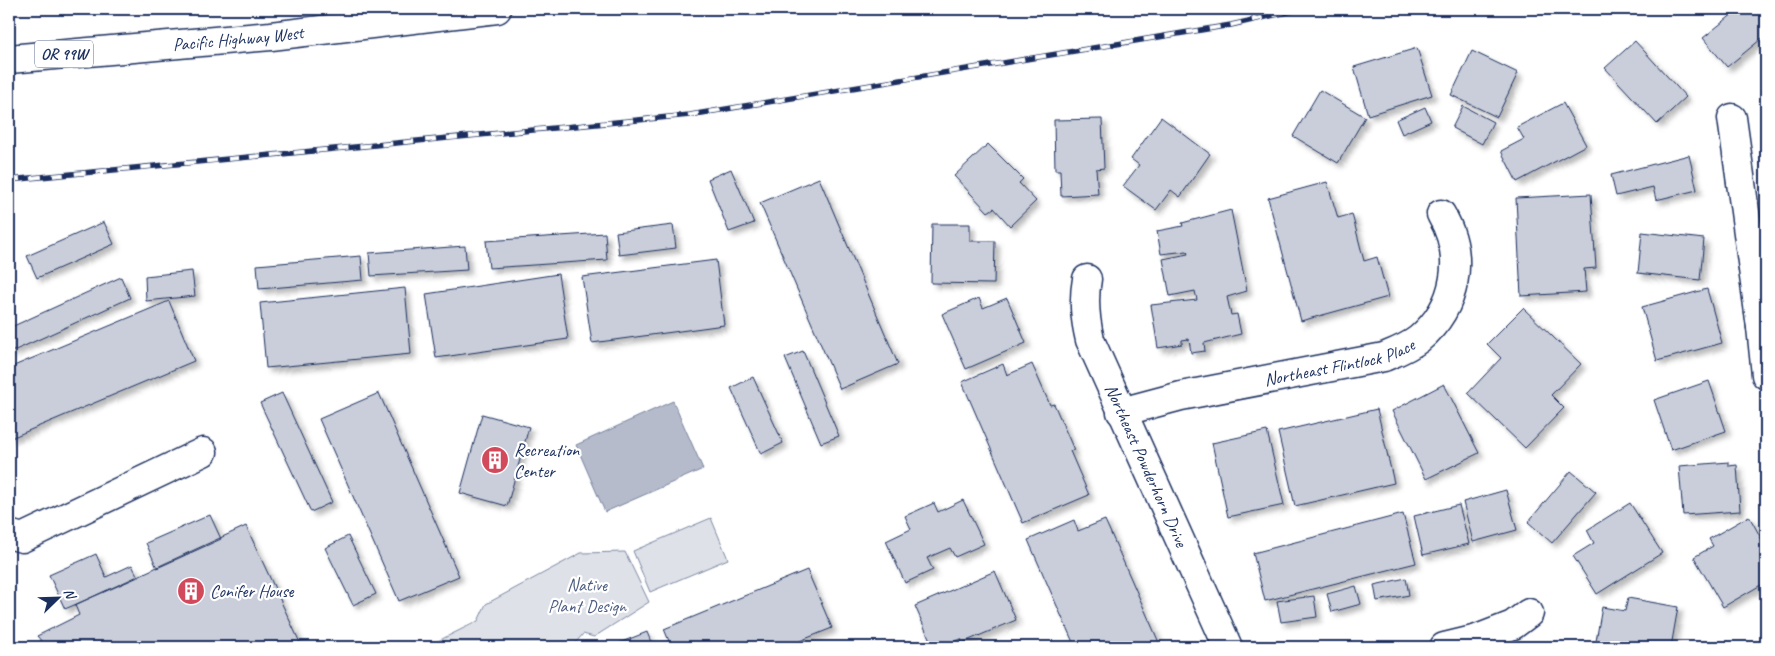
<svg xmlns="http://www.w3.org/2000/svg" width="1775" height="656" font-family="Caveat,sans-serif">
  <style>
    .green { fill: #dee1e7; stroke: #7c88a2 }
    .water { fill: #b5bbca; stroke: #77839f }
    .building { fill: #caceda; stroke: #1b2f5e; filter: url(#shadow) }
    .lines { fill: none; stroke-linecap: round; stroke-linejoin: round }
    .minor-casing { stroke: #1b2f5e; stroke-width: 31 }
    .highway-casing { stroke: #1b2f5e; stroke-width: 31 }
    .minor { stroke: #fff; stroke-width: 28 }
    .highway { stroke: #fff; stroke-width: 28 }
    .rail-casing { stroke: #1b2f5e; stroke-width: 5.5 }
    .rail { stroke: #fff; stroke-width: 4; stroke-dasharray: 11; stroke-linecap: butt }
    .labels { text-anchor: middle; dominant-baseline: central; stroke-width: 4.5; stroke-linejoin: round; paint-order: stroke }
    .shield { fill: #fff; stroke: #5f6d8e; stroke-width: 1 }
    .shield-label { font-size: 16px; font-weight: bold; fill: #1b2f5e }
    .street-label { font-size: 18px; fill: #1b2f5e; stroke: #fff }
    .poi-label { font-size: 18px; fill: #1b2f5e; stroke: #fff; text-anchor: start }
    .park-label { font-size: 18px; fill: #4c5c80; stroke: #fff }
  </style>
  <defs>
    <filter id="shadow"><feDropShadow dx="4.5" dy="4.5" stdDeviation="2.5" flood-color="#0004"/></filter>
  </defs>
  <rect width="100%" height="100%" fill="#fff"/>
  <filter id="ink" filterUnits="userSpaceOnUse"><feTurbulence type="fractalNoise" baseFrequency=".02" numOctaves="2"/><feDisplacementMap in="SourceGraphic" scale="10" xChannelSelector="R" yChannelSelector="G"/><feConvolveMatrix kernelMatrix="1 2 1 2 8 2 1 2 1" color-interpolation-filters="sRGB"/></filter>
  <g filter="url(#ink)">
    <path class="green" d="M711 518 728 559 650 592 633 551Z
      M625 552 649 602 594 637 583 634 572 647H426L478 621 486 604 581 553Z"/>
    <path class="water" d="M673 401 703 469 605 512 576 445Z"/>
    <path class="building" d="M1739 9H1766V35L1727 67 1703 38Z
      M1635 41 1686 97 1657 124 1605 68Z
      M1417 48 1432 95 1368 115 1354 67Z
      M1472 51 1518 73 1497 117 1451 95Z
      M1320 90 1365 117 1338 163 1293 136Z
      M1563 103 1586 145 1517 182 1501 151 1524 139 1517 127Z
      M1463 106 1493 122 1482 144 1452 128Z
      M1425 107 1431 121 1402 134 1396 120Z
      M1161 117 1210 154 1180 197 1171 190 1156 210 1123 186 1139 165 1131 159Z
      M1102 119 1104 168 1096 169 1098 194 1061 196 1060 170H1055L1054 120Z
      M988 144 1023 179 1019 183 1036 201 1010 226 994 208 988 212 954 176Z
      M1689 155 1697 190 1656 200 1653 187 1616 196 1611 175Z
      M731 169 754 223 729 232 708 179Z
      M819 178 898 364 840 389 760 203Z
      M1327 182 1338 218 1352 214 1364 261 1377 257 1388 297 1301 321 1268 198Z
      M1591 194 1596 268 1584 269 1586 292 1521 296 1516 198Z
      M1231 210 1247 291 1227 297 1231 315 1237 314 1241 334 1204 343 1205 351 1191 353 1189 339 1182 340V344L1158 348 1151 305 1197 300 1195 291 1170 296 1163 259 1188 254 1187 251 1161 254 1157 231 1183 226 1182 223Z
      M104 222 114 244 37 278 27 256Z
      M932 224H970V241H995L994 284 931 283Z
      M673 225 676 248 619 255 616 232Z
      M1642 232 1704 239 1700 280 1638 273Z
      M605 233 607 260 489 268 486 241Z
      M465 246 467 270 371 276 369 253Z
      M361 256 363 280 259 289 257 265Z
      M716 260 724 325 592 343 582 277Z
      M192 271 195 296 146 301 145 276Z
      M558 274 568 339 436 358 426 294Z
      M121 277 130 298 9 353V328Z
      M405 288 411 354 266 368 260 303Z
      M1707 289 1722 343 1657 361 1642 307Z
      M979 298 983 308 1007 298 1026 343 966 369 942 314Z
      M169 301 194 361 11 438 9 433V368Z
      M1523 308 1581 364 1551 395 1564 408 1525 448 1468 393 1501 358 1487 344Z
      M803 351 839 436 821 443 785 358Z
      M1003 364 1007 375 1032 364 1050 405 1054 404 1074 450 1070 451 1089 495 1023 523 962 382Z
      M753 377 783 443 761 454 731 388Z
      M1709 381 1726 431 1671 450 1654 400Z
      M1444 384 1479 453 1426 479 1392 411Z
      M282 393 332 502 311 512 260 403Z
      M379 393 459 576 399 601 319 419Z
      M1377 409 1394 483 1295 506 1278 432Z
      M482 414 529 427 507 506 460 493Z
      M1267 431 1284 505 1228 517 1212 443Z
      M1729 462V466L1737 465 1740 511 1683 515 1679 466Z
      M1571 471 1596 492 1552 543 1528 522Z
      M1506 490 1517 530 1473 542 1463 502Z
      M963 500 984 544 955 557 950 548 927 558 933 570 905 583 886 541 911 529 905 516 934 503 938 512Z
      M1630 503 1662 553 1597 594 1573 556 1594 543 1587 530Z
      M1459 505 1469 544 1423 555 1414 516Z
      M1403 514 1416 563 1265 601 1253 553Z
      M210 515 221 539 157 568 146 543Z
      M1749 516 1766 547V582L1723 607 1694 557 1713 546 1709 539Z
      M1074 520 1078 531 1105 520 1161 647H1075L1028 540Z
      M246 526 302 647H41L43 643 37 636 79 615 75 605Z
      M348 536 376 594 353 605 325 548Z
      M96 554 106 577 132 565 138 577 65 609 49 575Z
      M807 570 832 628 785 647H653L669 641 664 629Z
      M995 571 1016 620 962 643 961 639 941 647H933L915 606Z
      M1406 578 1409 595 1377 601 1374 585Z
      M1356 586 1361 604 1332 612 1327 594Z
      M1314 596 1317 617 1281 622 1277 601Z
      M1628 598 1678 607 1671 647H1595L1602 607 1625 611Z
      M647 632 653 647H609Z"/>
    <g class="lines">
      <g class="minor-casing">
        <g id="minor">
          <path d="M1732 118 1761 327"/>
          <path id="s1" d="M1087 279C1083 301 1085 319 1090 340L1228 647"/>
          <path d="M1766 325 1761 327 1766 375"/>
          <path id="s2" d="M1121 412 1181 396 1384 357C1396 352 1409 347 1419 339 1457 307 1466 256 1441 214"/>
          <path d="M9 534 22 538 203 452"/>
          <path d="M1444 647 1477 639 1513 625 1529 613"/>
        </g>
      </g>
      <g class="highway-casing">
        <g id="highway">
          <path id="s3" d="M9 59 271 36 497 9"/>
        </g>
      </g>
      <use href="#minor" class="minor"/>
      <use href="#highway" class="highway"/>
      <g class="rail-casing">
        <path id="rail" d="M9 180 690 115 1231 25 1301 9"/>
      </g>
      <use href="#rail" class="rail"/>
    </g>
  </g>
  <defs>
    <g id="building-disc" transform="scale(1.4375)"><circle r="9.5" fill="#d1495b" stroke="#fff"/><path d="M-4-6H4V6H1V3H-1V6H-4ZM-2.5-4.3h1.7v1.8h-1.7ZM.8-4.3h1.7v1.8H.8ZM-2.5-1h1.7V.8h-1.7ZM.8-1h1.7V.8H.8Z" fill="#fff"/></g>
  </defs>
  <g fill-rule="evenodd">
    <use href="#building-disc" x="495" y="460"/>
    <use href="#building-disc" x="191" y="591"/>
  </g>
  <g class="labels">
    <rect class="shield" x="35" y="40.5" width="58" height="27" rx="4"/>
    <g class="shield-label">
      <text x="64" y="54">OR 99W</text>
    </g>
    <g class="street-label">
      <text stroke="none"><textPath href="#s3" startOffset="230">Pacific Highway West</textPath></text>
      <text stroke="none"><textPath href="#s2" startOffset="224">Northeast Flintlock Place</textPath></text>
      <text stroke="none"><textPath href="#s1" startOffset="199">Northeast Powderhorn Drive</textPath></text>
    </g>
    <g class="poi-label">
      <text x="514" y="450">Recreation<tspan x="514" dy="21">Center</tspan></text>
      <text x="210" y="591">Conifer House</text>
    </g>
    <g class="park-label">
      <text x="587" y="585">Native<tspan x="587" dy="21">Plant Design</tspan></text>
    </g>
  </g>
  <rect width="1775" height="656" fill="none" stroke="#fff" stroke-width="30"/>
  <rect x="15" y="15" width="1745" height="626" fill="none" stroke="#1b2f5e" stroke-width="2" filter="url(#ink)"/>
  <g transform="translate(58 598) rotate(67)" stroke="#ffffff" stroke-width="4" paint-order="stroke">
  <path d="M0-4L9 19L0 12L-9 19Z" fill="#1b2f5e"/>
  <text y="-8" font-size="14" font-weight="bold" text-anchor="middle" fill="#1b2f5e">N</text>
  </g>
</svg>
